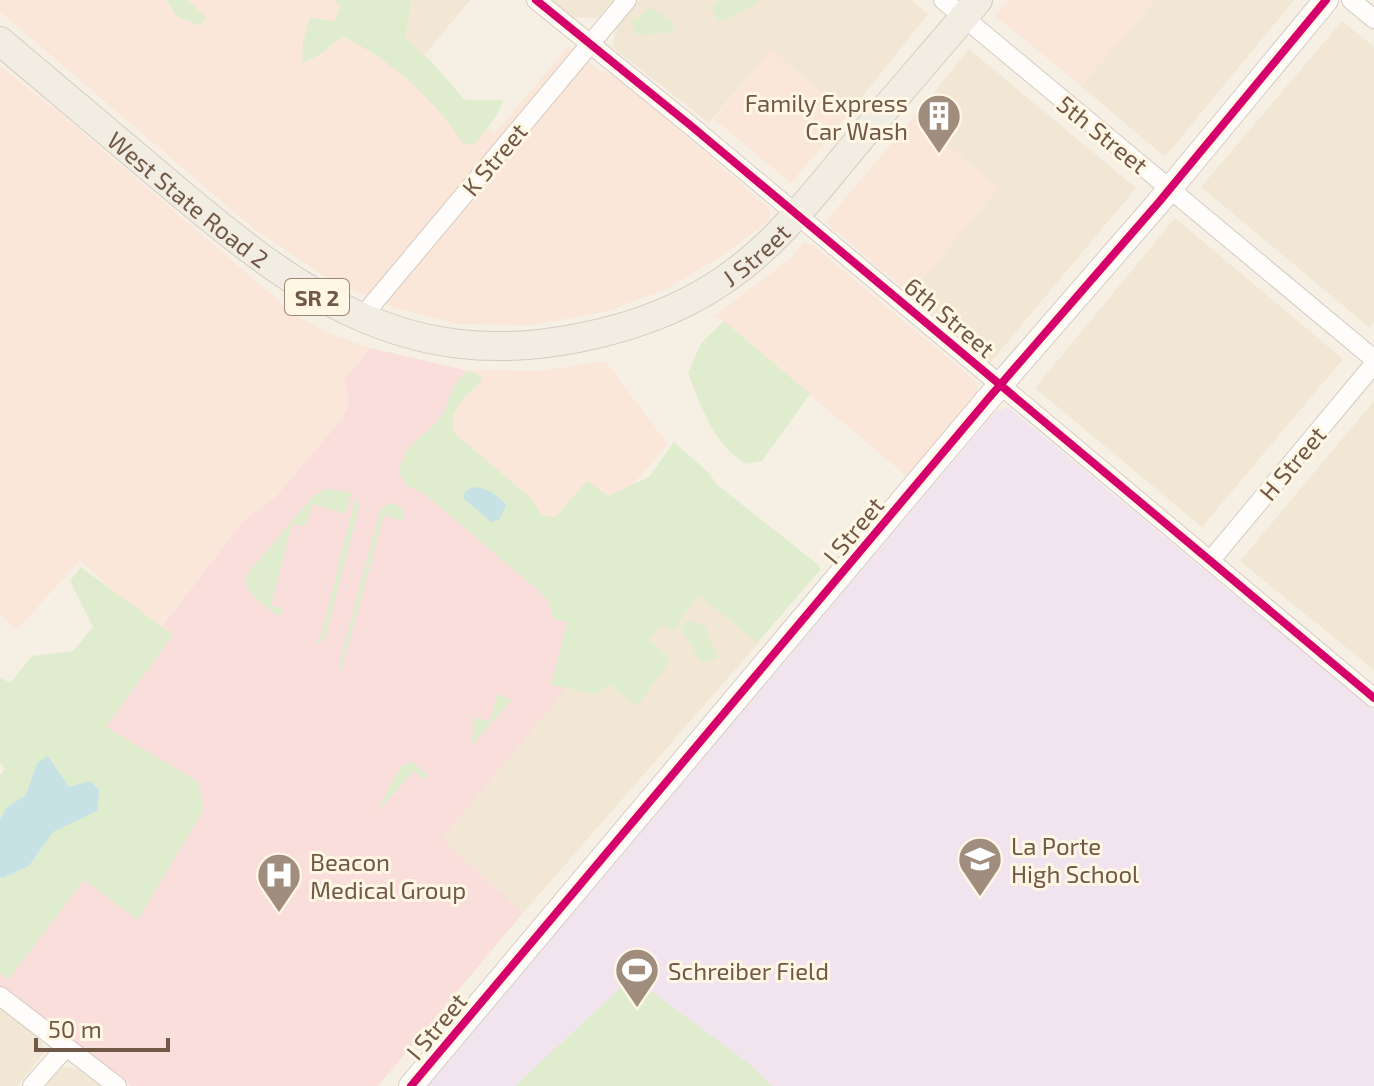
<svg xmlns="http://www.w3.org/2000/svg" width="1374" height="1086" font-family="'Exo 2',sans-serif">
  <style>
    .residential { fill: #f2e6d4 }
    .commercial { fill: #fae7d9 }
    .education { fill: #f2e4ef }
    .medical { fill: #f9dedb }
    .green { fill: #dfedce }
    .water { fill: #c6e2e5 }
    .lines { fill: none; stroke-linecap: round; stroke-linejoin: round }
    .street-casing { stroke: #d4cbc0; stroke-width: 20 }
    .secondary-casing { stroke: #d6ccc1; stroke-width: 26 }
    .primary-casing { stroke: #d5cbc3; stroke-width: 30 }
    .street { stroke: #fefdfb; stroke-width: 18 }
    .secondary { stroke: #fefdfb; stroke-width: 24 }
    .primary { stroke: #f2ede2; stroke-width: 28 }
    .cycleway-casing { stroke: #fff6e4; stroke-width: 13 }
    .cycleway { stroke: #d6006c; stroke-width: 8 }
    .labels { text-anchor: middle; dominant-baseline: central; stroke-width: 6; stroke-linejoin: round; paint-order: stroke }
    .shield { fill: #fff6e4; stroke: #9c8775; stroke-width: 2 }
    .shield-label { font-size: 22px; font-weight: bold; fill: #725846 }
    .poi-label { font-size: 24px; fill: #725846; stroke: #fff6e4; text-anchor: start }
    .street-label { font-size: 24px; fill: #725846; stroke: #fff6e4 }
  </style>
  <rect width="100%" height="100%" fill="#f6f0e4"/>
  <path class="residential" d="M350 0H470L421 59Z
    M551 0H613L598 18 571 17Z
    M639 0H911L928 14 848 115 771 50 709 123 612 47 617 27Z
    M1155 0H1294L1165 157 1081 86Z
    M1342 21 1374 47V322L1370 328 1201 187Z
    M969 49 1136 188 990 363 910 294 998 188 914 117Z
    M1175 218 1343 359 1202 527 1035 388Z
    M1374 401V670L1240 561Z
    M667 562 760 641 523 913 442 839Z
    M0 1007 35 1035 42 1043 44 1053 17 1086H0Z
    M71 1067 79 1070 100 1086H46L61 1068Z"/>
  <path class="commercial" d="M0 0H350L421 59 494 134 569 46 600 71 615 76 631 88 768 207 771 219 722 256 666 289 608 311 533 325 458 324 395 308 328 279 253 228 0 12Z
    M1008 0H1155L1081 86 995 16Z
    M771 50 848 115 791 183 714 119Z
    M0 66 61 114 298 317 331 334 370 348 345 379 349 403 342 419 273 500 244 520 157 631 80 560 16 631 0 613Z
    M914 117 998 188 910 294 825 222Z
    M804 242 814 246 972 378 978 387 977 398 910 479 715 315 789 260Z
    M605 361 668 444 542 588 414 480 465 370 540 371Z"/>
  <path class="education" d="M1008 407 1374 711V1086H428L996 411Z"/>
  <path class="medical" d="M370 348 465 370 414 480 604 642 442 839 523 913 378 1086H131L28 1006 0 988V956L86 724 244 520 273 500 342 419 349 403 345 379Z"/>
  <path class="green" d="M166 0H188L206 18 200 26 176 16Z
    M333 0H411L405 39 429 59 465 100H504L496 116 476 143 464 145C435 99 392 61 344 37 329 46 319 57 302 63L303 41 310 18 335 21 341 6Z
    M718 0H760L751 7 719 22 711 8Z
    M651 8 674 22 672 32 637 35 630 22Z
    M724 321 810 394 762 461 746 464C714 446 701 406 688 373L701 343Z
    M467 372H473L483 378C468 398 449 404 453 432L531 498 541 515 555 517 587 481 608 496 649 477 674 442 710 474 716 484 816 563 821 569 757 643 698 594 674 631 660 626 649 639 671 660 637 706 609 684 598 694 551 685 567 622 554 619 548 601 540 592 426 495 406 485 399 472C407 437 424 440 441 416 453 398 448 386 467 372Z
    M327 489 352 493 345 514 313 504 305 526 292 524 271 605 282 609V614L278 616C264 604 242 594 247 574L314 495Z
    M356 496 359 507 326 636 322 641 314 645 321 636Z
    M388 503 402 507 404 518 401 521 384 515 341 671 339 665 380 510Z
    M81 567 173 635 106 727 197 781 204 809 138 920 84 880 8 980 0 973V877L3 878 29 866 53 832 97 811 69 788 48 756C27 770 37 783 25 796 15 807 9 803 0 819V775L5 769 0 763V677L10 683 32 656 73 651 93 627 70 581Z
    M691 621 705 626 717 657 712 661 700 662 680 626Z
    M497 694 512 700 471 746 474 720 476 718 490 721Z
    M412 762 429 776 424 779 414 771 377 812 401 766Z
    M632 977 746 1061 772 1086H515Z"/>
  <path class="water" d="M473 487C487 488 497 494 506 505L500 519 491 522 463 498 465 491Z
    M48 756 69 787 90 781 99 790 97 811 53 832 29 866 3 878 0 877V819L7 807 26 795 37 763Z"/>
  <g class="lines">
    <g class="street-casing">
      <path id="street" d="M536 0 690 125 1374 698
        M943 0 1374 359
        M1351 0 1374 19
        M361 318 627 0
        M1210 561 1374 364
        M0 996 117 1086
        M32 1086 66 1047"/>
    </g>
    <g class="secondary-casing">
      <path id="secondary" d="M411 1086 988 399 1159 202 1326 0"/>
    </g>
    <g class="primary-casing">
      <g id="primary">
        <path id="s1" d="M0 41C56 88 112 136 168 183 295 290 401 373 578 338 635 327 693 305 739 269 786 233 821 185 859 140 898 93 939 47 978 0"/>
      </g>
    </g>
    <use href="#street" class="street"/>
    <use href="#secondary" class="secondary"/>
    <use href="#primary" class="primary"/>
    <g class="cycleway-casing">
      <path id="cycleway" d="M536 0 690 125 1374 698
        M411 1086 988 399 1159 202 1326 0"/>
    </g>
    <use href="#cycleway" class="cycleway"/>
  </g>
  <defs>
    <g id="building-pin" transform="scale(2.3)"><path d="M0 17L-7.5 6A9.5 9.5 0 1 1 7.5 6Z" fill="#a08d7d" stroke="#fff6e4"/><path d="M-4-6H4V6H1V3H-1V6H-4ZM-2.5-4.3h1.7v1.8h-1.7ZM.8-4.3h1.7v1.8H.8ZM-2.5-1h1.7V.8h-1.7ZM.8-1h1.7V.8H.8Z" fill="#fff"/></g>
    <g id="school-pin" transform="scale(2.3)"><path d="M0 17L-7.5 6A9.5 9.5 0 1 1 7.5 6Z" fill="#a08d7d" stroke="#fff6e4"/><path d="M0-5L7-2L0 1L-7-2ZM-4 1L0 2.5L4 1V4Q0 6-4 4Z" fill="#fff"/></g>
    <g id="hospital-pin" transform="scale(2.3)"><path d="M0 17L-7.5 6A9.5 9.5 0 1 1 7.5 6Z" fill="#a08d7d" stroke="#fff6e4"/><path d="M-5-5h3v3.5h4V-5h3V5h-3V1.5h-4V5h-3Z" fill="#fff"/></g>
    <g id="stadium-pin" transform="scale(2.3)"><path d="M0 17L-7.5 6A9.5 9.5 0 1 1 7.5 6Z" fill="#a08d7d" stroke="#fff6e4"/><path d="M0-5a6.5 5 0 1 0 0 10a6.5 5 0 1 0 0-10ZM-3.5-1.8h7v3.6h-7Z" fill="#fff"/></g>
  </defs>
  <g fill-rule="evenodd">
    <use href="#building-pin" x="939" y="116"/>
    <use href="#school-pin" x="980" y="859"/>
    <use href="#hospital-pin" x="279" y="875"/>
    <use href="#stadium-pin" x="637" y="970"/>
  </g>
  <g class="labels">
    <rect class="shield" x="285" y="279" width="64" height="36" rx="6"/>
    <g class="shield-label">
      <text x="317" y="297">SR 2</text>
    </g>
    <g class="poi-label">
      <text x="908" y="102" text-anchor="end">Family Express<tspan x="908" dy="28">Car Wash</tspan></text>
      <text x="1011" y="845">La Porte<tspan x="1011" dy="28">High School</tspan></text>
      <text x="310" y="861">Beacon<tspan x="310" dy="28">Medical Group</tspan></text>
      <text x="668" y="970">Schreiber Field</text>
    </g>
    <g class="street-label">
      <text transform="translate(1103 134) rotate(39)">5th Street</text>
      <text transform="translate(494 159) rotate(-50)">K Street</text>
      <text stroke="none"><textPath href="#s1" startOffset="246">West State Road 2</textPath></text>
      <text stroke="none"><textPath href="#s1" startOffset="876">J Street</textPath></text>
      <text transform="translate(950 317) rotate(40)">6th Street</text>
      <text transform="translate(1292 463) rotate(-50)">H Street</text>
      <text transform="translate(853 530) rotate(-50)">I Street</text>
      <text transform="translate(436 1026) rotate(-50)">I Street</text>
    </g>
  </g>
  <path d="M36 1038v12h132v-12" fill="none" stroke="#725846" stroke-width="4"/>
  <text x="48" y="1038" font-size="24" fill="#725846" stroke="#fff6e4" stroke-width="6" paint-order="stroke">50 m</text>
</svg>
